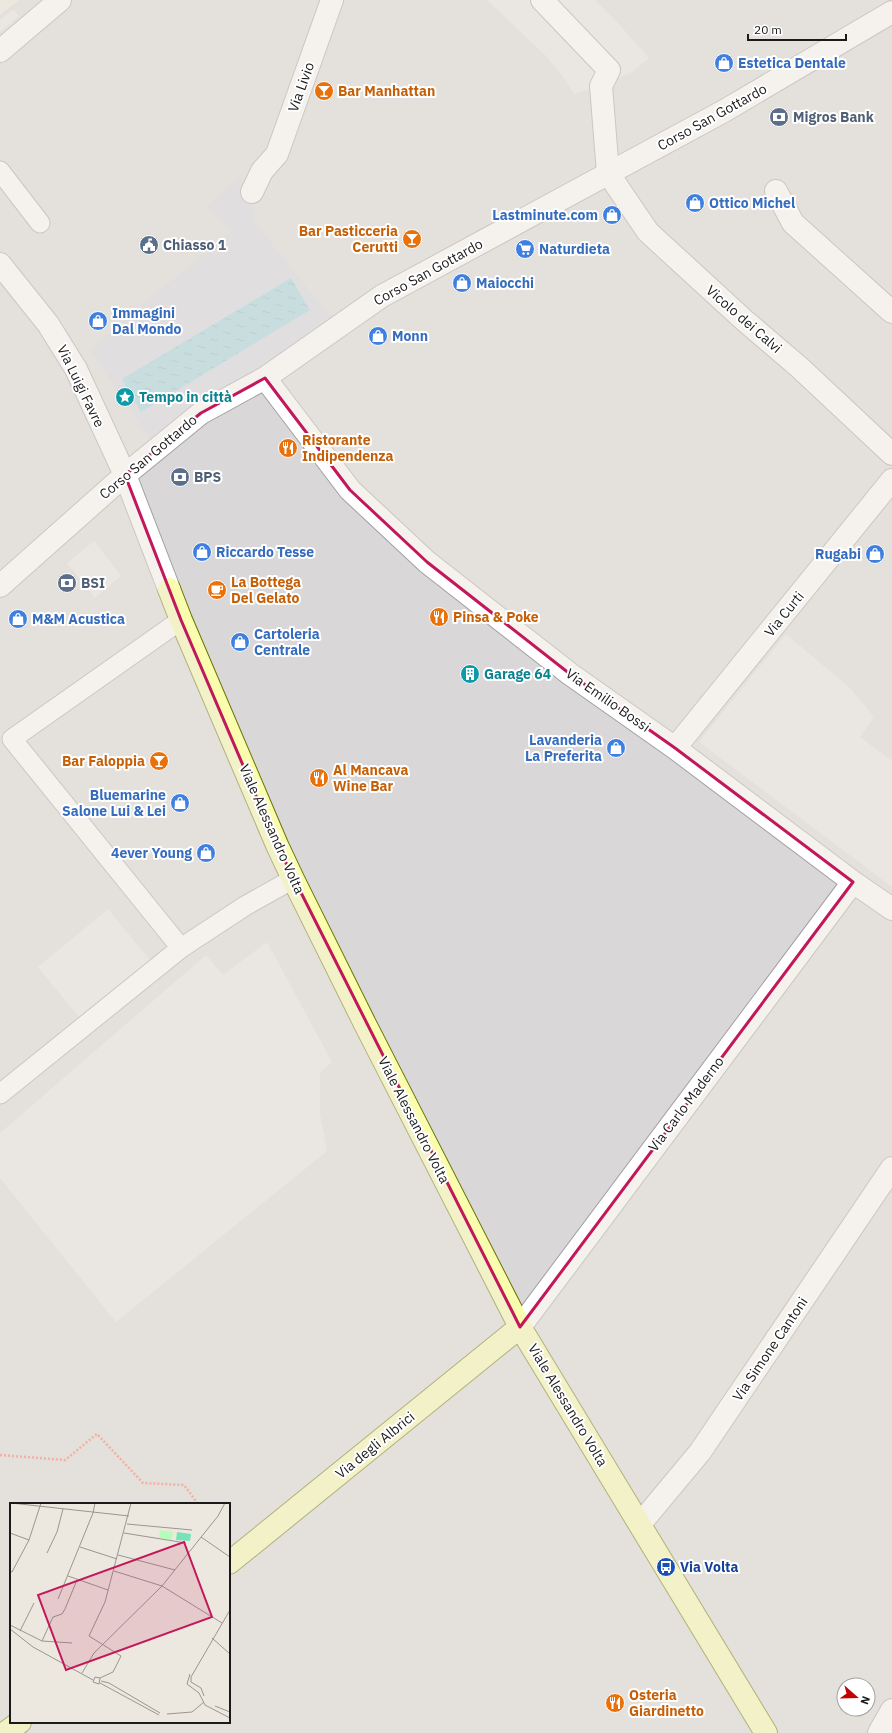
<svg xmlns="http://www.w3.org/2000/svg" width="892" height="1733" font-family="'IBM Plex Sans',sans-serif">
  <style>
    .residential { fill: #d9d7d7; fill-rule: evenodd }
    .parking { fill: #e6e6e6 }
    .plaza { fill: #d3d3e3 }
    .water { fill: url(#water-ripples) }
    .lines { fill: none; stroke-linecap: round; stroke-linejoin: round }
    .lane-casing { stroke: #a1a1a1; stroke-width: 21 }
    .street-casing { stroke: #a1a1a1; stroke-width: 24 }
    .secondary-casing { stroke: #687300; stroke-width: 24 }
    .path { stroke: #ff6c5e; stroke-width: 2.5; stroke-dasharray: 2 2; stroke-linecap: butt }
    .lane { stroke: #fff; stroke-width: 19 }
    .street { stroke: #fff; stroke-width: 22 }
    .secondary { stroke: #fafdad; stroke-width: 22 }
    .marked { fill: none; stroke: #c2185b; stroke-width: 3; stroke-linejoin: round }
    .labels { text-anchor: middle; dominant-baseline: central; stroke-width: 4; stroke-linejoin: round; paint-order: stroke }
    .shop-label { font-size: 14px; font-weight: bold; fill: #366cbe; stroke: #fff; text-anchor: start }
    .street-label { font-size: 14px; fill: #1a1a1a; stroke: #fff }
    .food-label { font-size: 14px; font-weight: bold; fill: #c56008; stroke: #fff; text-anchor: start }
    .service-label { font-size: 14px; font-weight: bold; fill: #4e5e75; stroke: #fff; text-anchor: start }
    .culture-label { font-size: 14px; font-weight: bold; fill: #0d838f; stroke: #fff; text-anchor: start }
    .transit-label { font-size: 14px; font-weight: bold; fill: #164399; stroke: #fff; text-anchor: start }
    .inset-road { fill: none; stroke: #999690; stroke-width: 1 }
    .view { fill: #c2185b; fill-opacity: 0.15; stroke: #c2185b; stroke-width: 2 }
    .inset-edge { fill: none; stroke: #1a1a1a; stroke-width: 2 }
  </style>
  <defs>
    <pattern id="water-ripples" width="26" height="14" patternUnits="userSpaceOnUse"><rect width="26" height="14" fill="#9cd0de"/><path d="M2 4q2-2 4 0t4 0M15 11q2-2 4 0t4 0" fill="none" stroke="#86b2be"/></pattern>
  </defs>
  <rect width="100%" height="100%" fill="#ede8df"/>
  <path class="residential" d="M19 0H892V1733H0V15ZM11 1504H229V1722H11ZM844 1685H868V1709H844Z"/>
  <path class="parking" d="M487 0H595L616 21 649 58 632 72 601 86 574 94 561 74 546 56Z
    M13 9 19 16 0 32V20Z
    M94 541 121 576 95 598 67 563Z
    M786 634 851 689 874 717 860 737 892 761V887L699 742Z
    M108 909 154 965 83 1022 38 967Z
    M267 942 332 1062 320 1073V1115L327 1151 116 1322 0 1178V1133L206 955 223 975Z"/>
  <path class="plaza" d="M239 177 247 188 252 192 254 222 333 319 150 440 90 349 231 231 207 207Z"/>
  <path class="water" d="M291 278 310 310 141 412 122 379Z"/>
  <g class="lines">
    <g class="lane-casing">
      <path id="lane" d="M0 171 40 223
        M181 620 12 739 181 948 245 906 293 879
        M0 1094 181 948"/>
    </g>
    <g class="street-casing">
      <path id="street" d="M542 0 609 70 601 86 608 173 648 232 744 320 799 367 892 454
        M0 51 60 0
        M776 191 793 223 892 312
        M252 192 262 171 277 154 332 0
        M0 264 48 324 76 369 125 475 169 589
        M265 378 350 490 427 562 570 674 675 748 853 882 892 909
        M0 586 125 475 201 413 265 378 382 296 724 111 892 12
        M675 748 892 480
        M520 1327 853 882
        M640 1524 700 1452 892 1168
        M879 1733 892 1710"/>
    </g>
    <g class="secondary-casing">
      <path id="secondary" d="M169 589 181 620 277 845 293 879 365 1024 520 1327 766 1733
        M229 1563 520 1327
        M5 1733 20 1722"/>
    </g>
    <path class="path" d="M0 1455 65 1460 97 1434 143 1483 184 1485 198 1504"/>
    <use href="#lane" class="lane"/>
    <use href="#street" class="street"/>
    <use href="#secondary" class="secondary"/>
  </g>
  <path d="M0 0H892V1733H0ZM265 378 350 490 427 562 570 674 675 748 853 882 520 1327 277 845 181 620 125 475 201 413Z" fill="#ede8df" fill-opacity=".55" fill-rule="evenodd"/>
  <path class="marked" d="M265 378 350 490 427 562 570 674 675 748 853 882 520 1327 277 845 181 620 125 475 201 413Z"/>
  <defs>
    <g id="shop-disc" transform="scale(1)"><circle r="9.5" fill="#3f7fe0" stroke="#fff"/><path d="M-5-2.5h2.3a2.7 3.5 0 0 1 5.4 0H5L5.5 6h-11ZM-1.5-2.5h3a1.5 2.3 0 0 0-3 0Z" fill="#fff"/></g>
    <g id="bar-disc" transform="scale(1)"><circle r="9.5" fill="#e8710a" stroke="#fff"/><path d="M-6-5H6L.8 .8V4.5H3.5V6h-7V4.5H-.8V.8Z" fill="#fff"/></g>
    <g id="bank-disc" transform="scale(1)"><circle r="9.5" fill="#5c6f8a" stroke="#fff"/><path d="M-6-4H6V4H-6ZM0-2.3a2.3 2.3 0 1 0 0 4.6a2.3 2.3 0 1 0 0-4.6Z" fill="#fff"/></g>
    <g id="civic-disc" transform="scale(1)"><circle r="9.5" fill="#5c6f8a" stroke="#fff"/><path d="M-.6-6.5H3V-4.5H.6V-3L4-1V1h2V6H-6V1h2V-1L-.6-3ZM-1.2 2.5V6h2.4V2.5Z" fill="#fff"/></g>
    <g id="supermarket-disc" transform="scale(1)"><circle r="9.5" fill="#3f7fe0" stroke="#fff"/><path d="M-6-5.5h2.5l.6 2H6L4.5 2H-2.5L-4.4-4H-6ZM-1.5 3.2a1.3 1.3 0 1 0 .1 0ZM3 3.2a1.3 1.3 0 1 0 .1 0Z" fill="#fff"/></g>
    <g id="sight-disc" transform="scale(1)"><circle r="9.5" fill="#0f9aa8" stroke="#fff"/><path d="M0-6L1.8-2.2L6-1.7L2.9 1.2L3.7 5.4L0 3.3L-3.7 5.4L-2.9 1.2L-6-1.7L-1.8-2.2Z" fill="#fff"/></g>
    <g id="restaurant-disc" transform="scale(1)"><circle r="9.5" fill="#e8710a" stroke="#fff"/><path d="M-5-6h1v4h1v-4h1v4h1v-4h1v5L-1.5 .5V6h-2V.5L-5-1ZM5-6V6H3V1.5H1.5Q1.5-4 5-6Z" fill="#fff"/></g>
    <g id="cafe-disc" transform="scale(1)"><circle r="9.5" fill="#e8710a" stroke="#fff"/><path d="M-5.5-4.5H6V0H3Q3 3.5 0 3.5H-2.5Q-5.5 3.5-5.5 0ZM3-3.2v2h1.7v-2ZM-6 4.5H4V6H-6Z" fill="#fff"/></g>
    <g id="building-disc" transform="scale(1)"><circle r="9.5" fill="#0f9aa8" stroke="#fff"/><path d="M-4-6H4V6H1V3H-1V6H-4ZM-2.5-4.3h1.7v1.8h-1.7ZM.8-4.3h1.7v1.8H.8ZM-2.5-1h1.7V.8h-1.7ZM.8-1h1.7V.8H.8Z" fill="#fff"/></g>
    <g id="bus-disc" transform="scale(1)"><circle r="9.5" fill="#1a4fb4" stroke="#fff"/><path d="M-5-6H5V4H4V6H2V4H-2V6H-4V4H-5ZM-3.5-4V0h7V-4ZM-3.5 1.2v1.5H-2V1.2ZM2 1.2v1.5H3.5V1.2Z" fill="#fff"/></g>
  </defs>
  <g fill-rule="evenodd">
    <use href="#shop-disc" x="724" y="63"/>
    <use href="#bar-disc" x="324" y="91"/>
    <use href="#bank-disc" x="779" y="117"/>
    <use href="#shop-disc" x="695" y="203"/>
    <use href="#shop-disc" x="612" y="215"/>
    <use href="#bar-disc" x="412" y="239"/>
    <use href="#civic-disc" x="149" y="245"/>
    <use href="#supermarket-disc" x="525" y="249"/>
    <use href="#shop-disc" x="462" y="283"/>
    <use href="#shop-disc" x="98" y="321"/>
    <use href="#shop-disc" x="378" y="336"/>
    <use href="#sight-disc" x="125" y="397"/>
    <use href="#restaurant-disc" x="288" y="448"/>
    <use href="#bank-disc" x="180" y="477"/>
    <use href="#shop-disc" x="202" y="552"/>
    <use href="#shop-disc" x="875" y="554"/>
    <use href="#bank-disc" x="67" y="583"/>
    <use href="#cafe-disc" x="217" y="590"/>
    <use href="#restaurant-disc" x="439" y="617"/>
    <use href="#shop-disc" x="18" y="619"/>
    <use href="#shop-disc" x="240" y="642"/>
    <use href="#building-disc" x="470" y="674"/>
    <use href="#shop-disc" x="616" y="748"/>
    <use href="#bar-disc" x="159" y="761"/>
    <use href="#restaurant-disc" x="319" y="778"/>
    <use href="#shop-disc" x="180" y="803"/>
    <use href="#shop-disc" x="206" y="853"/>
    <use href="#bus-disc" x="666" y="1567"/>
    <use href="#restaurant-disc" x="615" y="1703"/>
  </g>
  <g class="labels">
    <g class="shop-label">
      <text x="738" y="63">Estetica Dentale</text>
      <text x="709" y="203">Ottico Michel</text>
      <text x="598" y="215" text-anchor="end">Lastminute.com</text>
      <text x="539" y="249">Naturdieta</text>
      <text x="476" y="283">Maiocchi</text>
      <text x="112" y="313">Immagini<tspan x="112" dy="16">Dal Mondo</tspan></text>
      <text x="392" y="336">Monn</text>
      <text x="216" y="552">Riccardo Tesse</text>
      <text x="861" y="554" text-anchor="end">Rugabi</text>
      <text x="32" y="619">M&amp;M Acustica</text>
      <text x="254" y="634">Cartoleria<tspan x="254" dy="16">Centrale</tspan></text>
      <text x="602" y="740" text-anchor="end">Lavanderia<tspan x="602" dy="16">La Preferita</tspan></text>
      <text x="166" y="795" text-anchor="end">Bluemarine<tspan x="166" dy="16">Salone Lui &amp; Lei</tspan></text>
      <text x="192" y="853" text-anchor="end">4ever Young</text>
    </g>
    <g class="street-label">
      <text transform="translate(301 87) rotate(-70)">Via Livio</text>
      <text transform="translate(712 117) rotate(-29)">Corso San Gottardo</text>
      <text transform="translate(428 272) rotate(-29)">Corso San Gottardo</text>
      <text transform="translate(744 319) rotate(41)">Vicolo dei Calvi</text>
      <text transform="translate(81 386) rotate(64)">Via Luigi Favre</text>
      <text transform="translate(148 457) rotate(-40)">Corso San Gottardo</text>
      <text transform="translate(784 614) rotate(-51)">Via Curti</text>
      <text transform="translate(608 700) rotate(35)">Via Emilio Bossi</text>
      <text transform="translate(272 829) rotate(66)">Viale Alessandro Volta</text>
      <text transform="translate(686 1104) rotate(-53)">Via Carlo Maderno</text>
      <text transform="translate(414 1120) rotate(63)">Viale Alessandro Volta</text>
      <text transform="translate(770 1349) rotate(-56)">Via Simone Cantoni</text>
      <text transform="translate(568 1405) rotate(59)">Viale Alessandro Volta</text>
      <text transform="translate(375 1445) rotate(-39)">Via degli Albrici</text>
    </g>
    <g class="food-label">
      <text x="338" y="91">Bar Manhattan</text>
      <text x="398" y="231" text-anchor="end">Bar Pasticceria<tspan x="398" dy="16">Cerutti</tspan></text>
      <text x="302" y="440">Ristorante<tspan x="302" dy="16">Indipendenza</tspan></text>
      <text x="231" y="582">La Bottega<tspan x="231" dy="16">Del Gelato</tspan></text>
      <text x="453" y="617">Pinsa &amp; Poke</text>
      <text x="145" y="761" text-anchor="end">Bar Faloppia</text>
      <text x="333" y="770">Al Mancava<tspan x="333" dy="16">Wine Bar</tspan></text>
      <text x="629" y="1695">Osteria<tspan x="629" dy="16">Giardinetto</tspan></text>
    </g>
    <g class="service-label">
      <text x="793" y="117">Migros Bank</text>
      <text x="163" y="245">Chiasso 1</text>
      <text x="194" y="477">BPS</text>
      <text x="81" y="583">BSI</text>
    </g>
    <g class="culture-label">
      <text x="139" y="397">Tempo in città</text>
      <text x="484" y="674">Garage 64</text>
    </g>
    <g class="transit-label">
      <text x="680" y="1567">Via Volta</text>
    </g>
  </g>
  <g transform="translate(10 1503)">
    <rect width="220" height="220" fill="#ede8df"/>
    <path d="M150 27 163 29 162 37 149 35Z" fill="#b7fcbb"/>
    <path d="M167 29 181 31 180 38 166 37Z" fill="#77e2b7"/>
    <path class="inset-road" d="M1 0 119 13M117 21 182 27M0 30 19 37M114 30 176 40M191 34 220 54M70 44 107 56M37 50 47 29 53 6M108 52 165 67M0 68 2 69 19 37 31 0M104 68 152 83 212 120M58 73 98 87M48 96 83 10 85 0M0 122 32 138 62 140M0 126 23 144 83 177M10 128 24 100M202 135 220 151M32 138 43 114 52 111 55 106 67 77M72 170 84 150 152 83 208 13 215 0M180 171 177 181 189 190 195 202 220 215M90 175 89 181 83 179 85 174 90 175 103 169 111 153 79 133 95 99 121 0M91 178 99 180 150 210M90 180 149 212M194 193 191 185 181 179V174L220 107M205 203 220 209M157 211 182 209 194 199"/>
    <path class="view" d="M174 39 202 114 56 167 28 92Z"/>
    <rect width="220" height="220" class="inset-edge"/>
  </g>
  <g transform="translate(856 1697) rotate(110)"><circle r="19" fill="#ffffff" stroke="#a3a3a3"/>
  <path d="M0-3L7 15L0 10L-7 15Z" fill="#c50003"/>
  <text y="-6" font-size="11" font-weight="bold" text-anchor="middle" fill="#1a1a1a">N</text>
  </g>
  <path d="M748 34v6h98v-6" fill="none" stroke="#1a1a1a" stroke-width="2"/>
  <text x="754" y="34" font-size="12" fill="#1a1a1a" stroke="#ffffff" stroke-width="3" paint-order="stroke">20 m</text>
</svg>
